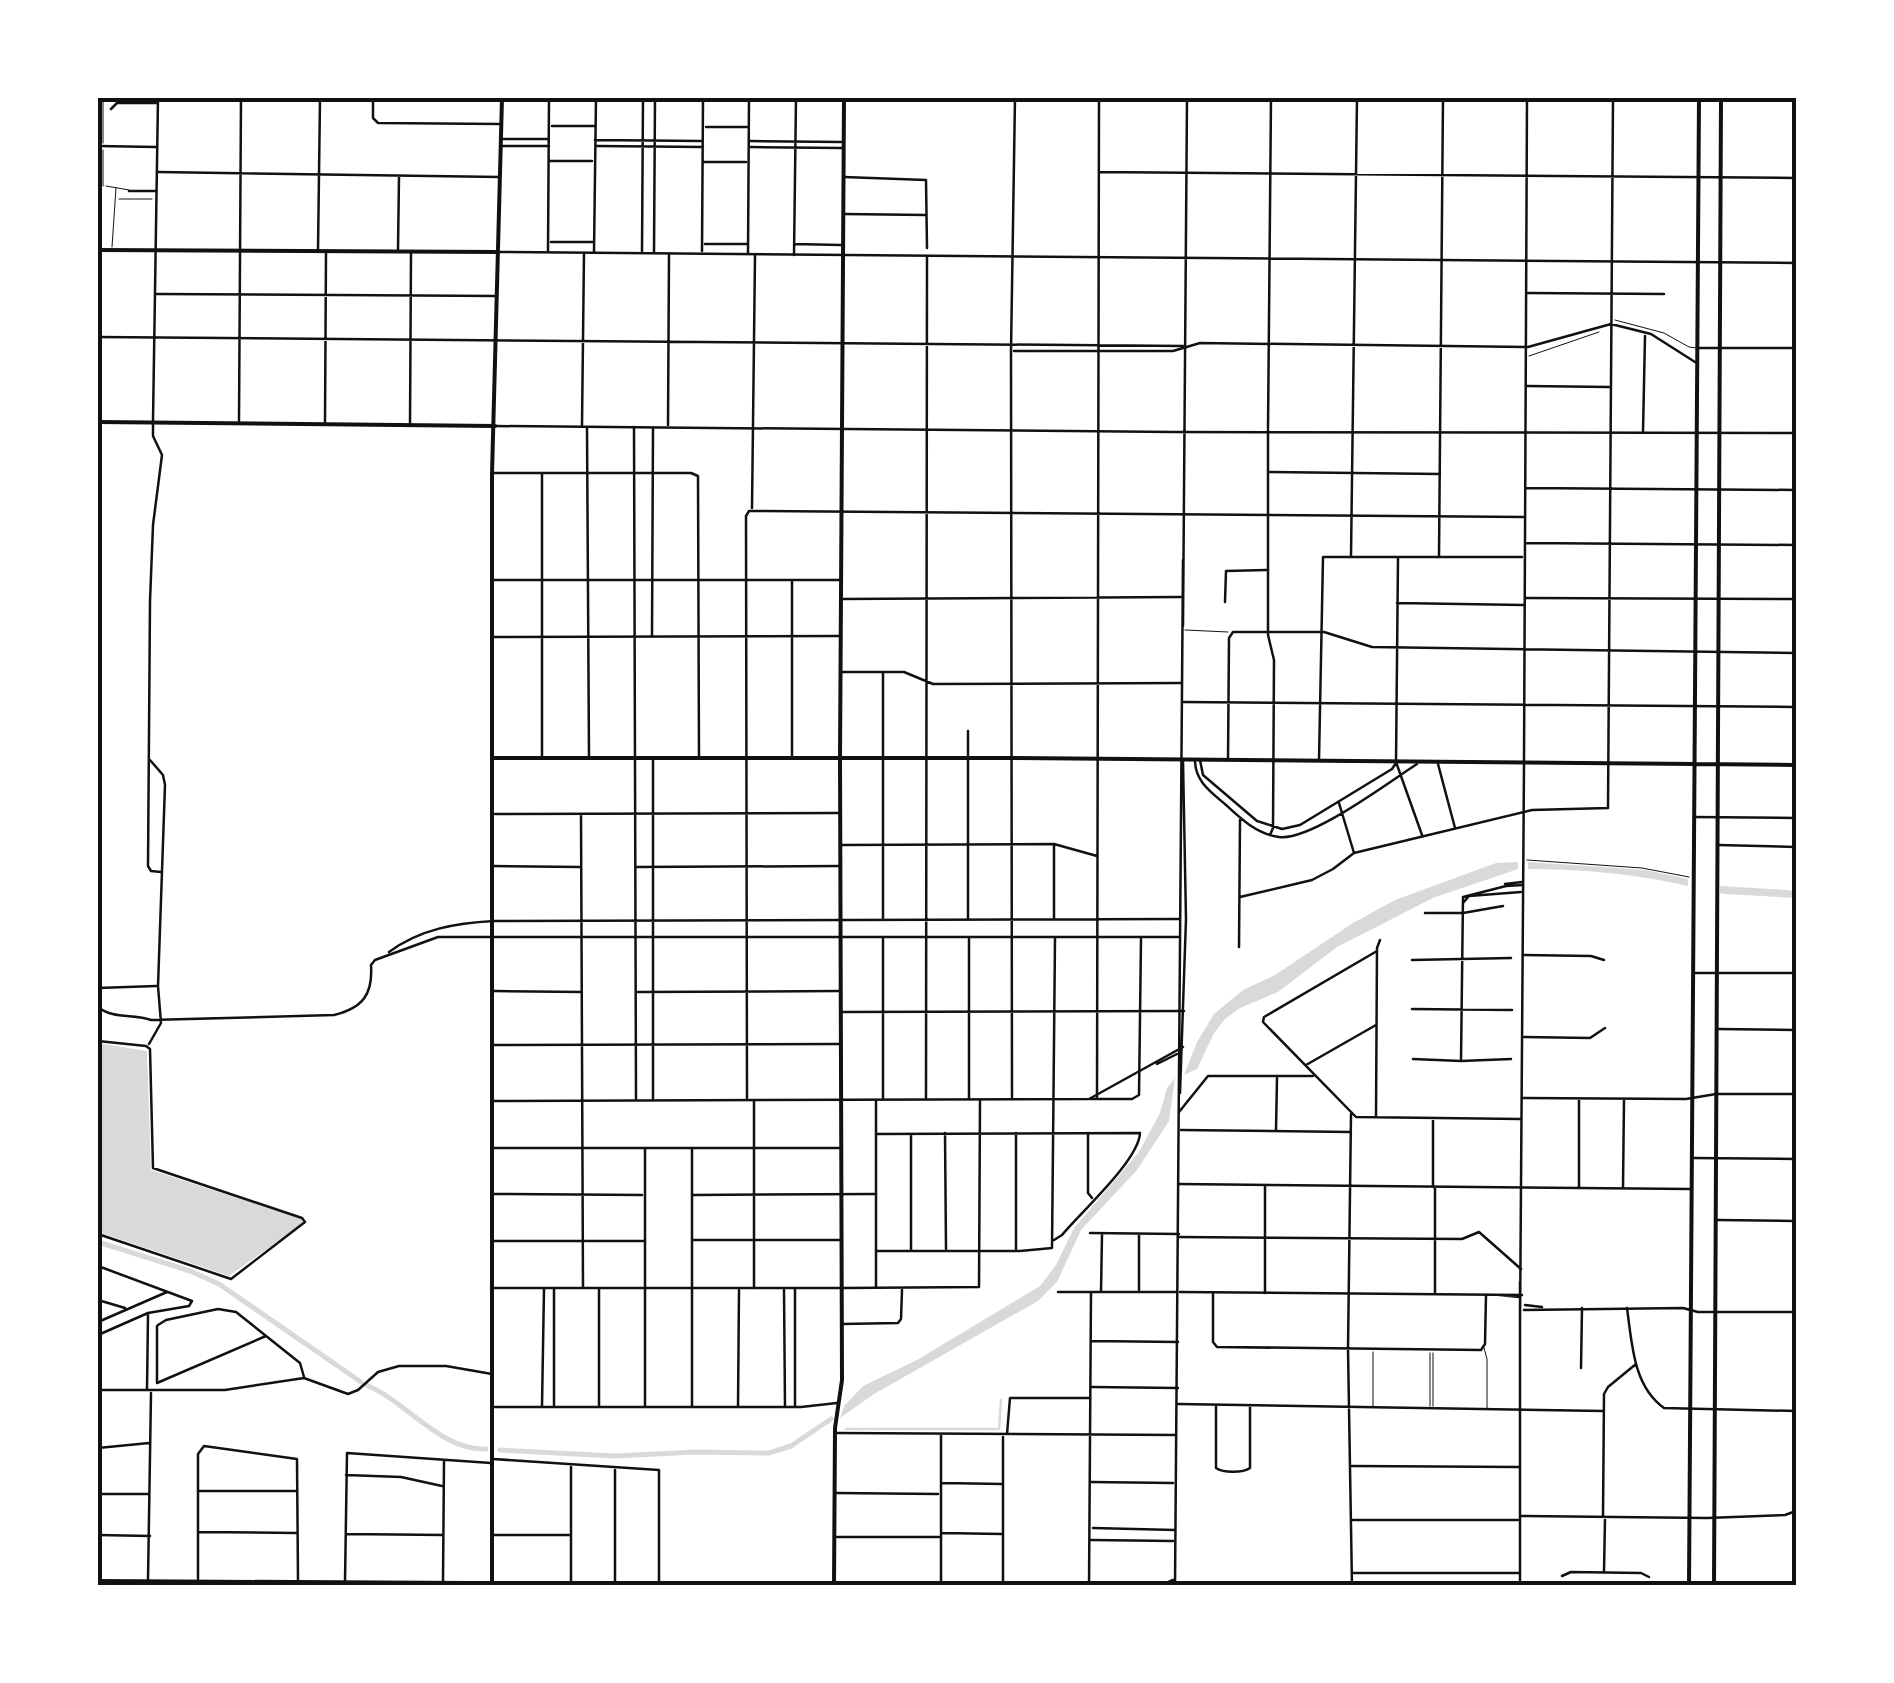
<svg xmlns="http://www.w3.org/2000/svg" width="1894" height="1683" font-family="'Archivo Narrow',sans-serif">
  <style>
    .water { fill: #d9d9d9 }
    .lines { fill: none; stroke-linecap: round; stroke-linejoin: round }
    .stream { stroke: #d9d9d9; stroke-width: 2.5 }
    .canal { stroke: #d9d9d9; stroke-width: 5 }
    .service { stroke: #111; stroke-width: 1 }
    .pedestrian { stroke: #111; stroke-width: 1 }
    .minor { stroke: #111; stroke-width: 2.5 }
    .tertiary { stroke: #111; stroke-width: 2.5 }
    .secondary { stroke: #111; stroke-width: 4 }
    .neatline { fill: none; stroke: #111; stroke-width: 4 }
  </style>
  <rect width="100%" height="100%" fill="#fff"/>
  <path class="water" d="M1518 862V869L1433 898 1337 947 1278 992 1240 1008 1225 1019 1214 1033 1197 1069 1184 1075 1197 1042 1214 1014 1243 990 1275 975 1353 923 1395 900 1496 863Z
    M1528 862 1646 870 1688 879V886C1635 874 1583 869 1528 869Z
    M1720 886 1788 890 1796 892V898L1724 894 1720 893Z
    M98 1043 147 1051 151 1170 302 1219V1224L229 1276 98 1232Z
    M1175 1078 1169 1121 1137 1170 1081 1230 1057 1282 1038 1301 874 1394 840 1418 844 1406 863 1386 917 1360 1040 1286 1056 1265 1074 1228 1139 1152 1160 1113 1167 1088Z"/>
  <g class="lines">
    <path class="stream" d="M846 1429H999L1001 1400"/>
    <path class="canal" d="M98 1242 190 1271 219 1284 361 1382
      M366 1385C406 1401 441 1451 486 1449
      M500 1450 615 1456 696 1452 769 1453 791 1446 831 1419"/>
    <path class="service" d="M1529 356 1599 332"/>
    <path class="pedestrian" d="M103 143V98
      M103 186V150
      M106 186 129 190
      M119 199H152
      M112 247 116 188
      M1615 320 1664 333 1689 347 1697 348
      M1185 630 1228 632
      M1527 860 1642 868 1689 877
      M1484 1348 1487 1359V1409
      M1373 1406V1352
      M1430 1406V1353
      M1433 1406V1353"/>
    <path class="minor" d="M241 98 372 100
      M373 98V118L378 123 500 124
      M111 109 117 103H157
      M552 126H594
      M706 127H748
      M501 139H548
      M595 140 701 141
      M750 141 842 142
      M98 146 156 147
      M503 146H549
      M597 146 703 147
      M750 147 842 148
      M550 161H592
      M704 162H746
      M158 172 500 177
      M1099 172 1796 178
      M844 177 926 180 927 248
      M129 191H156
      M844 214 926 215
      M551 242H593
      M705 244H747
      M794 244 841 245
      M398 249 399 177
      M318 250 320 99
      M548 251 549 98
      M642 251 643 98
      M702 251 703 98
      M594 252 596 98
      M654 252 655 98
      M748 253 749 98
      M794 255 796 98
      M1528 293 1664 294
      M156 294 497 296
      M98 337 1183 346
      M1698 348H1796
      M1014 351H1173L1200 343 1528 347 1611 324 1651 334 1695 362
      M1527 386 1609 387
      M239 421 241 98
      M325 422 326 251
      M153 424V436L162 455 153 525 150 601 148 866 151 871 161 872
      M410 425 411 253
      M582 425 584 253
      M668 425 669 254
      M634 427 636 1099
      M587 428 589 758
      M1268 430V635L1274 660 1273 828 1270 835
      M1643 432 1645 336
      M1268 472 1440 474
      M494 473H691L698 476 699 758
      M542 474V756
      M1526 488 1796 490
      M752 508 755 256
      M1526 543 1796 545
      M1351 556 1357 98
      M1439 556 1443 98
      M1398 558 1396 762 1422 835
      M494 580H840
      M792 580V756
      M1526 598 1796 599
      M842 599 1181 597
      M1225 602 1226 571 1266 570
      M1397 603 1523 605
      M652 636 653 429
      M493 637 839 636
      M842 672H904L933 684 1181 683
      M883 672V918
      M1183 702 1796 707
      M968 731V919
      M653 758V1099
      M1228 759 1229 638 1233 632H1324L1372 647 1796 653
      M1200 760 1203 775 1257 821 1282 829 1300 825 1392 769 1396 763
      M1319 760 1323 557H1522
      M1524 761 1527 98
      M1195 762C1196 782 1211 792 1226 805 1241 819 1257 834 1279 837 1311 841 1389 782 1417 764
      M1438 764 1455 828
      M1339 803 1354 853
      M495 814 840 813
      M581 814 583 1287
      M1694 817 1796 818
      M842 845 1054 844 1097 856
      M1718 845 1796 847
      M1054 846V918
      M493 866 580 867
      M637 867 839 866
      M1505 884 1522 882
      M1240 897 1312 880 1333 869 1354 853 1532 810 1608 808 1613 98
      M1463 903 1469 896 1521 892
      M1425 913H1463L1503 906
      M883 939V1099
      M1239 947 1240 819
      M1377 951 1264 1017 1263 1022 1356 1117 1520 1119
      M389 952C420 929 456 923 494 921L1179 919
      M1524 955 1591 956 1604 960
      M1412 960 1511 958
      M1695 973H1796
      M98 988 156 986
      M494 991 582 992
      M638 992 840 991
      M98 1007C112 1019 134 1014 151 1020L334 1015C363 1008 373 994 371 965L375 960 438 937H1179
      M1412 1009 1512 1010
      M841 1012 1184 1011
      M1718 1029 1796 1030
      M1524 1037 1590 1038 1605 1028
      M98 1041 146 1046 150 1049 153 1168 302 1218 305 1222 231 1279 98 1234
      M149 1044 161 1023 158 986 165 785 163 775 150 760
      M494 1045 839 1044
      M1413 1059 1461 1061 1511 1059
      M1461 1061 1463 897 1506 886 1523 885
      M1306 1065 1376 1025
      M1012 1097 1011 351 1015 98
      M747 1098 746 516 749 511 1525 517
      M1523 1098 1686 1099 1716 1094H1796
      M926 1099 927 257
      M969 1099V939
      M1090 1099H1132L1139 1095 1141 939
      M1097 1099 1099 98
      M876 1100V1287
      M754 1101V1288
      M1179 1112 1208 1076H1313
      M1351 1114 1348 1349 1352 1586
      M1376 1117 1377 948 1380 940
      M1181 1130 1351 1132
      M1276 1130 1277 1078
      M945 1133 946 1249
      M1016 1133V1249
      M1088 1133V1193L1092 1198
      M876 1134 1140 1133C1139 1160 1081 1212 1062 1235L1054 1240
      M911 1135V1251
      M494 1148H841
      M645 1149V1406
      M692 1149V1406
      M1693 1158 1796 1159
      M1179 1184 1690 1189
      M1265 1186V1293
      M1433 1187V1120
      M1579 1187V1100
      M1623 1187 1624 1100
      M494 1194 642 1195
      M692 1195 874 1194
      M1717 1220 1796 1221
      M1090 1233 1179 1234
      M1179 1237 1462 1239 1479 1232 1521 1269
      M693 1240H840
      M494 1241H644
      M876 1251H1020L1052 1248 1055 939
      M98 1266 192 1301 189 1306 148 1313 98 1335
      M554 1288V1405
      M844 1288 979 1287 980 1100
      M599 1289V1406
      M784 1290 785 1407
      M1139 1290V1234
      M1058 1292H1177
      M1101 1292 1102 1235
      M1435 1293V1187
      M1213 1294V1342L1217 1347 1481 1350 1485 1344 1486 1295
      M98 1300 125 1308
      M1627 1308C1632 1343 1633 1386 1664 1408L1796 1411
      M98 1322 167 1292
      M842 1324 898 1323 901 1319 902 1290
      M158 1325 166 1320 218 1309 236 1312 300 1363 304 1377
      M157 1326V1383
      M1091 1341 1178 1342
      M1581 1368 1582 1308
      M157 1383 266 1336
      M1092 1387 1178 1388
      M98 1390H225L304 1378 348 1394 358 1390 378 1372 399 1366H446L492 1374
      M147 1390 148 1315
      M1178 1404 1604 1411
      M542 1406 544 1289
      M795 1406V1289
      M1216 1406V1468C1223 1473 1243 1473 1250 1468V1405
      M495 1407H801L837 1403
      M738 1407 739 1290
      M835 1433 1176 1435
      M1007 1434 1010 1398H1089
      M98 1448 149 1443
      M1796 1455V1503
      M493 1459 659 1470V1584
      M1352 1466 1519 1467
      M346 1475 401 1477 442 1486
      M1091 1482 1173 1483
      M942 1483 1003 1484
      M199 1491H296
      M836 1493 938 1494
      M98 1494H149
      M1521 1516 1707 1518 1785 1515 1796 1511
      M1603 1516 1604 1394 1608 1387 1636 1364
      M1351 1520H1518
      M1093 1528 1175 1530
      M199 1532 296 1533
      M941 1533 1002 1534
      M346 1534 443 1535
      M98 1535 150 1536
      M494 1535H571
      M837 1537H939
      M1091 1540 1173 1541
      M1604 1571 1605 1519
      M1353 1573H1519
      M1562 1576 1571 1572 1641 1573 1649 1577
      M198 1579V1454L204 1446 297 1459 298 1580
      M148 1580 151 1393
      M345 1582 347 1453 491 1463
      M443 1582 444 1461
      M615 1582V1470
      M941 1582V1435
      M571 1583V1467
      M1003 1586V1437
      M1089 1586 1091 1292"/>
    <path class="tertiary" d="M500 252 1796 263
      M153 421 158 98
      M495 426 1174 432 1796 433
      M1268 428 1271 98
      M1183 626 1187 98
      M1157 1064 1177 1054
      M1180 1093 1186 919 1183 761
      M494 1101 1089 1099 1183 1047
      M1520 1282V1586
      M494 1288H840
      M1180 1292 1522 1295
      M1498 1295 1520 1297
      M1525 1305 1542 1307
      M1524 1310 1683 1308 1698 1312H1796
      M1520 1326 1524 764
      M1159 1586 1173 1580
      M1175 1586 1183 560"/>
    <path class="secondary" d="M98 250 498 252
      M98 422 495 426
      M493 758H1012L1796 765
      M98 1581 992 1586
      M492 1583V474L502 98
      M834 1586 835 1428 842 1380 840 758 844 98
      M1180 1586H1190
      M1689 1586 1699 98
      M1714 1586 1721 98"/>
  </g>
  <rect width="1894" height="1683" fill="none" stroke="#ffffff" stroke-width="200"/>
  <rect x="100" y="100" width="1694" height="1483" class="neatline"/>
</svg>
